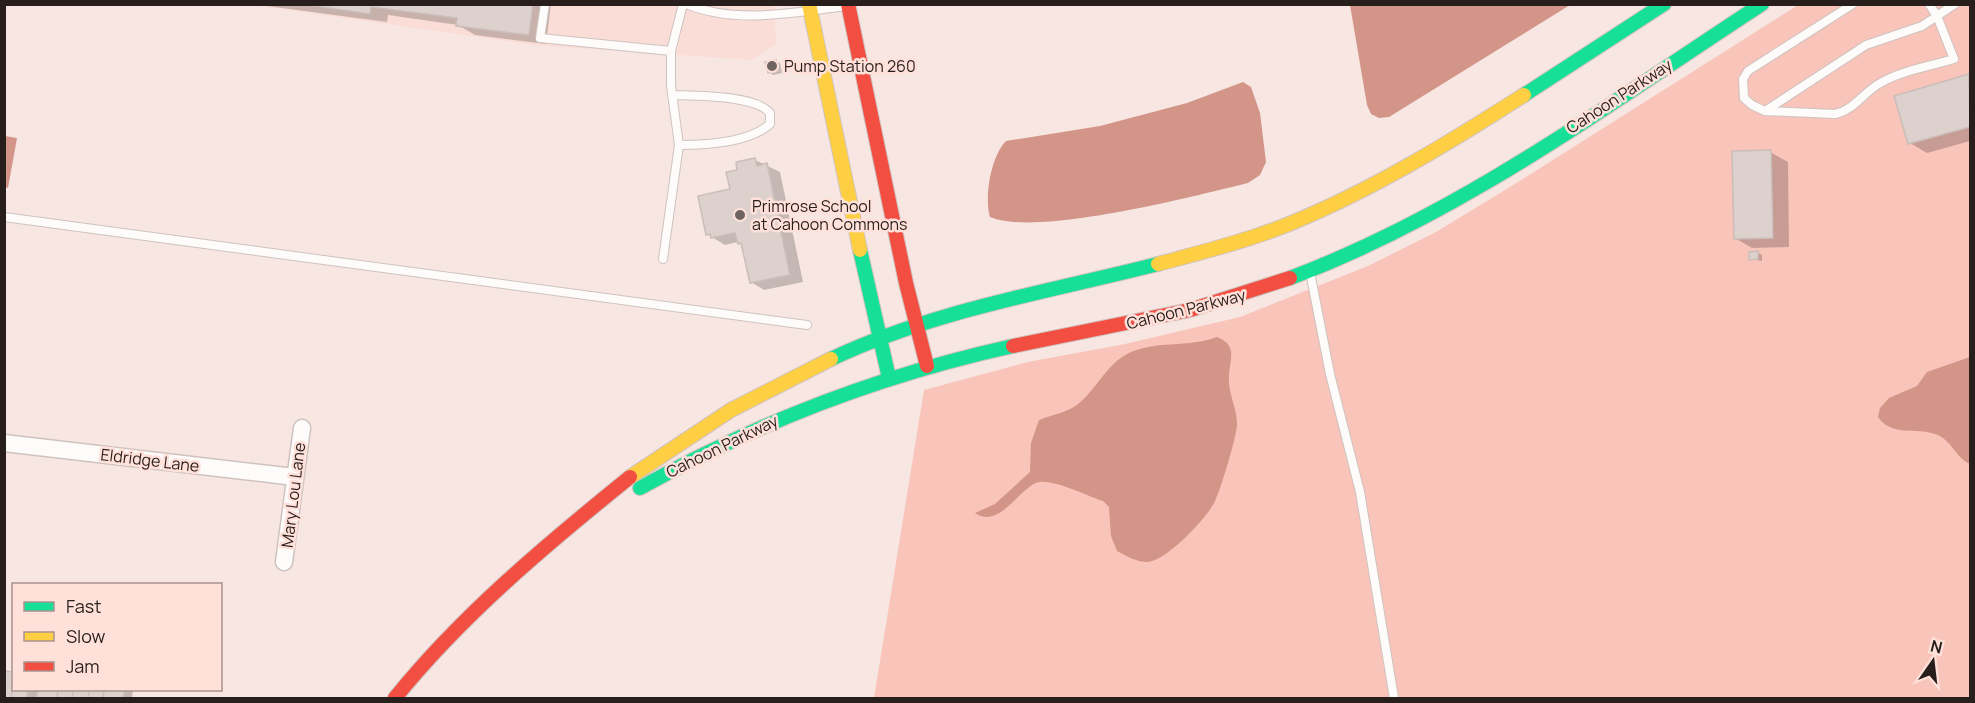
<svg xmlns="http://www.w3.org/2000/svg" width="1975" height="703" font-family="Manrope,sans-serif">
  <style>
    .built { fill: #faddd6 }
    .green { fill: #f9c4b9 }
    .water { fill: #d29588 }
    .shadow { fill: #0003 }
    .building { fill: #ddd1ce; stroke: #cabdba; stroke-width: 1.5 }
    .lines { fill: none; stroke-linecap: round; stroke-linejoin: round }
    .lane-casing { stroke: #cfc3bf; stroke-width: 10 }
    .street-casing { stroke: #cfc3bf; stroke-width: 19 }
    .fast-casing { stroke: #cfc3bf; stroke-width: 16 }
    .slow-casing { stroke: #cfc3bf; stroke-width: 16 }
    .jam-casing { stroke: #cfc3bf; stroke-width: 16 }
    .lane { stroke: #fefbfb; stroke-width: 8 }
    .street { stroke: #fefbfb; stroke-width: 16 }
    .fast { stroke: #16e098; stroke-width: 14 }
    .slow { stroke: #ffcf43; stroke-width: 14 }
    .jam { stroke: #f24e42; stroke-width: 14 }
    .poi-dot { fill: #706461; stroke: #ffe1da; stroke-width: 2 }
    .labels { text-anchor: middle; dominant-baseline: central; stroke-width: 5; stroke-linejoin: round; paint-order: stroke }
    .poi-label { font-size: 16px; fill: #281e1b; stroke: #ffe1da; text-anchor: start }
    .street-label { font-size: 16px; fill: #281e1b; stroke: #ffe1da }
  </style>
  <rect width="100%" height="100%" fill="#f7e6e2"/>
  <path class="built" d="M253 5H774L776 44 752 60 534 45Z"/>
  <path class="green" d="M1798 5H1970V698H874L924 390 1028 362 1125 344 1240 317 1368 266 1436 232 1510 187Z"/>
  <path class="water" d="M1350 5V4L1570 5 1389 117 1379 118 1371 114 1367 105Z
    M1243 82 1251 87 1260 113 1266 162 1260 175 1248 183C1195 196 1036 237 990 217 984 197 991 156 1006 141L1100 126 1187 103Z
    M5 136 17 138 8 188 5 187Z
    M1217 337C1241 347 1227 362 1229 383 1230 397 1237 410 1237 424 1237 436 1220 492 1214 503 1206 519 1165 562 1147 562 1136 562 1127 556 1117 551L1111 536 1109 507 1103 501C1088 496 1054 479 1039 482 1020 486 1000 530 975 513L995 504 1030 472 1031 443 1039 420C1051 415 1069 412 1078 404 1096 390 1106 365 1127 354 1154 340 1189 348 1217 337Z
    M1970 357V464C1956 458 1951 439 1935 434 1915 427 1892 437 1878 417L1880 408 1889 398 1917 386 1927 372Z"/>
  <path class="shadow" d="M252 4H551L546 44 475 35 458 25 388 15 387 22Z
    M776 61 780 63 782 73 773 75 769 72Z
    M1969 75 1970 141 1927 153 1910 143Z
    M1770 152 1788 162 1789 247 1752 248 1735 238Z
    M755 160 780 172 803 282 764 290 751 282 742 245 738 242 725 245 707 234 732 191 739 171Z
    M1758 253 1762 255V261L1750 259Z
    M4 673 14 674V690H133L132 698H4Z"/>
  <path class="building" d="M301 4H533L529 35 456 26 457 18 371 7 370 14Z
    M776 60 779 71 768 73 765 62Z
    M1969 74 1970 127 1908 144 1894 96Z
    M1771 150 1773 238 1734 239 1732 151Z
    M755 158 757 166 767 163 790 275 750 283 741 243 738 244 735 233 711 238 710 234 706 235 698 196 730 189 726 172 737 170 736 162Z
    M1758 251V259L1749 260V252Z
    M4 671 14 672 11 698H4Z
    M14 680V690H28L27 698H11Z
    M38 690H58L57 698H36Z
    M58 690H73L72 698H57Z
    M73 690H89L88 698H72Z
    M89 690H104L103 698H88Z
    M104 690H125L123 698H103Z"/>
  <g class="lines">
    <g class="lane-casing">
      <path id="lane" d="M545 4 540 38 671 51 683 4
        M686 4C737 25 794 12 848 6
        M1929 4 1937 16 1954 59C1930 66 1899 71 1877 85 1862 95 1853 110 1835 114L1765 111 1866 45 1922 26 1955 4
        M672 95C696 96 755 95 770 113V124C749 143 707 145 679 145
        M1765 111 1752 105 1744 98 1743 79 1748 71 1853 4
        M4 217 807 325
        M663 259 679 145 671 86V51
        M1310 272 1330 374 1360 492 1394 698"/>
    </g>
    <g class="street-casing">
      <path id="street" d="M4 443 295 477
        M284 562 302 428"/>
    </g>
    <g class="fast-casing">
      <path id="fast" d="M1524 95 1664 4
        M860 250 889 378
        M1290 278C1461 214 1610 103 1762 4
        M831 359C935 310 1048 292 1158 264
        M640 488C758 422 881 375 1013 346"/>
    </g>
    <g class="slow-casing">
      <path id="slow" d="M809 4 860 250
        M1158 264C1202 252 1247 241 1289 224 1372 190 1449 143 1524 95
        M630 477 731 410 831 359"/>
    </g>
    <g class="jam-casing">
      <path id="jam" d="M848 4 906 283 927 366
        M1013 346 1190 310 1290 278
        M395 698C462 615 547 544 630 477"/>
    </g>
    <use href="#lane" class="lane"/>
    <use href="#street" class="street"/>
    <use href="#fast" class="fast"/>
    <use href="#slow" class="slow"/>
    <use href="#jam" class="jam"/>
  </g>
  <g class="poi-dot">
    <circle cx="772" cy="66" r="6"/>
    <circle cx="740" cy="215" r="6"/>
  </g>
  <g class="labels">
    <g class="poi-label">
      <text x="784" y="66">Pump Station 260</text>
      <text x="752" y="206">Primrose School<tspan x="752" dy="18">at Cahoon Commons</tspan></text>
    </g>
    <g class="street-label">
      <text transform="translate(1619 96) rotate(-33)">Cahoon Parkway</text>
      <text transform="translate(1186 309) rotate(-14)">Cahoon Parkway</text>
      <text transform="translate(722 446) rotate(-26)">Cahoon Parkway</text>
      <text transform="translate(150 460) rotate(7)">Eldridge Lane</text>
      <text transform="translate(293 495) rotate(-83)">Mary Lou Lane</text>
    </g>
  </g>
  <rect width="1975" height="703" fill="none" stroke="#281e1b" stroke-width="12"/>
  <rect x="12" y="583" width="210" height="108" fill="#ffe1da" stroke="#a9938e" stroke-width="1.5"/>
  <rect x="24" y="602" width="30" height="9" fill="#16e098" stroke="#a9938e" stroke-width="1.5"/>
  <text x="66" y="613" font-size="18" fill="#281e1b">Fast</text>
  <rect x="24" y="632" width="30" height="9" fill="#ffcf43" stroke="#a9938e" stroke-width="1.5"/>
  <text x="66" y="643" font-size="18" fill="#281e1b">Slow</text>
  <rect x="24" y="662" width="30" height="9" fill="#f24e42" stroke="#a9938e" stroke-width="1.5"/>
  <text x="66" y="673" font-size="18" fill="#281e1b">Jam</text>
  <g transform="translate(1933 661) rotate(14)" stroke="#ffe1da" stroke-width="4.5" paint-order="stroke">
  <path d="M0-4.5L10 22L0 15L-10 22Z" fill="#281e1b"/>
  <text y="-9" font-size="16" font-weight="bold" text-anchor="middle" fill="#281e1b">N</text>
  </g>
</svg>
